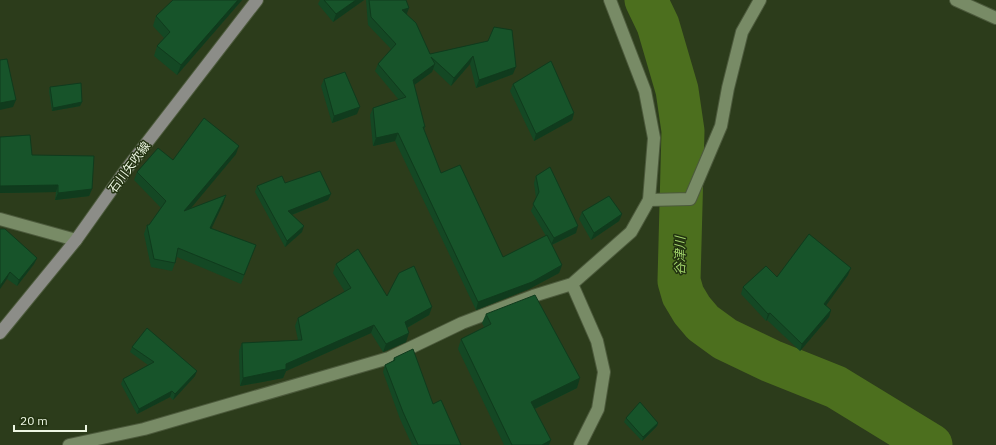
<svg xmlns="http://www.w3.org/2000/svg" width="996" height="445" font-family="'IBM Plex Sans','Noto Sans JP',sans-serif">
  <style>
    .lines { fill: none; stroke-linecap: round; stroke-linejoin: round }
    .river { stroke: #4c6f1e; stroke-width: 43 }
    .service-casing { stroke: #4c5a3c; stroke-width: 14 }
    .minor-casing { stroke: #4c5a3c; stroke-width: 14 }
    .tertiary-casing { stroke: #4c5a3c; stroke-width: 14 }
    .secondary-casing { stroke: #4c5a3c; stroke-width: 14 }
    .service { stroke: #788b66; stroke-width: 12 }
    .minor { stroke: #788b66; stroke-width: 12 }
    .tertiary { stroke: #788b66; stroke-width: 12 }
    .secondary { stroke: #8c8d88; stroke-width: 12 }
    .wall { fill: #144824 }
    .shaded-wall { fill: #103b1d }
    .building { fill: #17542a; stroke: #103b1d }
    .labels { text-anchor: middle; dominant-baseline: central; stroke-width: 3; stroke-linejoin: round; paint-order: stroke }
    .street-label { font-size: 12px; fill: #edf7e3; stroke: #223210 }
    .water-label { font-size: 13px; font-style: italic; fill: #a3d56c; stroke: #223210 }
  </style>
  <rect width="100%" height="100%" fill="#2c3c1b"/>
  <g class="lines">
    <path class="river" d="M646 0 658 25 677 90 683 131 679 281 683 295 692 310 703 323 725 339 771 361 836 387 931 445"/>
    <g class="service-casing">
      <path id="service" d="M649 200 690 199 721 126 728 88 742 32 760 0"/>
    </g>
    <g class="minor-casing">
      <path id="minor" d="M572 284 597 341 604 372 598 409 580 445
        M69 445 144 429 389 358 462 323 533 296 572 284 631 232 649 200 654 138 645 91 610 0"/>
    </g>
    <g class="tertiary-casing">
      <path id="tertiary" d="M956 0 996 18
        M0 219 76 240"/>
    </g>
    <g class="secondary-casing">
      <path id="secondary" d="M0 333 76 240 125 171 257 0"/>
    </g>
    <use href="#service" class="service"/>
    <use href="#minor" class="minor"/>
    <use href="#tertiary" class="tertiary"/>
    <use href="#secondary" class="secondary"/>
  </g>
  <path class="wall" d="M242 0 177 75 154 56 157 46 164 38 153 26 156 16Z
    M320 0H364L333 22 318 4Z
    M366 0H406L407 15 430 54 488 41 513 74 476 88 470 64 451 86 433 69 432 72 414 85 425 127 424 131 441 173 503 257 546 236 531 211 536 198 534 183 536 176 576 233 552 245 562 265 559 273 529 289 476 310 395 141 373 146 370 115 373 108 399 100 375 71 378 64 391 49 368 25Z
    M324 79 357 114 332 123 321 86Z
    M513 84 574 113 572 120 534 141 510 91Z
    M50 87 82 102 80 106 52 111 49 91Z
    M0 137 92 189 89 196 55 200 56 192 0 193Z
    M236 154 190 209 226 195 223 204 211 228 256 245 241 284 177 257 175 263 172 271 151 267 144 234 147 225H149L161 208 134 180 137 172 173 160Z
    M285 183 331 194 328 200 292 215 302 232 285 247 255 192 257 186Z
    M582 212 622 214 619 221 591 240 579 219Z
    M0 229 37 258 34 264 17 286 7 279Z
    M336 264 387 296 432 307 429 315 407 328 406 342 383 352 371 333 286 371 283 378 240 386 239 351 242 343 298 340 295 326 298 318 345 292 333 273Z
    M848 275 826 305 831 310 829 317 800 351 767 320 766 321 741 294 743 287 777 277Z
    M486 314 577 388 535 409 549 445H504L458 349 461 339 484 327 482 323Z
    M132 347 195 376 173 400 170 397 137 414 121 384 123 379 148 365 130 352Z
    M394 358 433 404 461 445H412L400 419 383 372 385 365 393 361Z
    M626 418 658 423 657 426 642 441 624 422Z"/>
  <path class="shaded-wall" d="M238 0H242L177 75 181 65Z
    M356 0H364L333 22 336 14Z
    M409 8 406 16 402 10Z
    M473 56 470 64 451 86 454 78Z
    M435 64 432 72 410 88 413 80Z
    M516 67 513 74 476 88 479 80Z
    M16 100 13 107 0 110V103Z
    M82 102 80 106 52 111 53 108Z
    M360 107 357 114 332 123 334 116Z
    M574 113 572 120 534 141 536 134Z
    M398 133 395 141 373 146 376 138Z
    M239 146 236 154 181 220 184 211Z
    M58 185 56 192 0 193V186Z
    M92 189 89 196 55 200 58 193Z
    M331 194 328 200 286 217 288 211Z
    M226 195 223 204 208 236 210 228Z
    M622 214 619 221 591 240 594 233Z
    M304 226 302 232 285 247 287 241Z
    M578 226 576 233 551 245 554 238Z
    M37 258 34 264 17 286 19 280Z
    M562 265 559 273 529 289 476 310 478 302Z
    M851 268 848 275 822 311 824 304Z
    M10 272 7 279 0 289V286Z
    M432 307 429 315 401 331 405 322Z
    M831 310 829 317 800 351 802 344Z
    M770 313 767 320 766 321 768 314Z
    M374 325 371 333 286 371 283 378 240 386 243 378 286 364Z
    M409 333 406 342 383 352 386 344Z
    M197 371 195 376 173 400 175 394Z
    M580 378 577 388 528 412 531 402Z
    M172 391 170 397 137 414 139 409Z
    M658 423 657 426 642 441 643 437Z
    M551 440 549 445H542Z"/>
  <path class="building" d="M173 0H238L181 65 157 46 170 32 156 16Z
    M324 0H356L336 14Z
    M369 0H406L409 8 402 10 416 23 430 54 488 41 494 27 512 30 516 67 479 80 473 56 454 78 431 57 435 64 413 80 425 127H423L441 173 460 165 503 257 547 235 562 265 532 282 478 302 398 133 376 138 373 108 406 97 378 64 396 44 371 17Z
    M7 59 16 100 0 103V60Z
    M551 61 574 113 536 134 513 84Z
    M345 72 360 107 334 116 324 79Z
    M81 83 82 102 53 108 50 87Z
    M204 118 239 146 184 211 226 195 210 228 256 245 244 275 178 248 175 263 154 259 147 225H149L166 201 137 172 158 148 173 160Z
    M30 135 32 155 94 156 92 189 58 193V185L0 186V137Z
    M550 167 578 226 554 238 533 204 539 192 536 176Z
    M320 171 331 194 288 211 304 226 287 241 257 186 282 176 285 183Z
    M609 196 622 214 594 233 582 212Z
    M0 229H5L37 258 19 280 10 272 0 286Z
    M809 234 851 268 824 304 831 310 802 344 770 313 768 314 743 287 766 266 777 277Z
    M358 249 387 296 399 273 414 266 432 307 405 322 409 333 386 344 374 325 286 364V369L243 378 242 343 302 340 298 318 351 288 336 264Z
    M535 295 580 378 531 402 551 440 542 445H512L461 339 491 324 486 314Z
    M147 328 197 371 175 394 172 391 139 409 123 379 154 362 132 347Z
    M413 349 433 404 441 400 461 445H418L403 412 385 365 395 360 394 358Z
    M640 402 658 423 643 437 626 418Z"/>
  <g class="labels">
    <g class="street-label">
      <text transform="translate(129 167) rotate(-53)">石川矢吹線</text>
    </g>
    <g class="water-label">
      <text transform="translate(680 256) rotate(-89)">谷津川</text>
    </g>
  </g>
  <path d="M14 425v6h72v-6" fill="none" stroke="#edf7e3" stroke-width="2"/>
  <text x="20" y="425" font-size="12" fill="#edf7e3" stroke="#223210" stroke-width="3" paint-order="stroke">20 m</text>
</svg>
